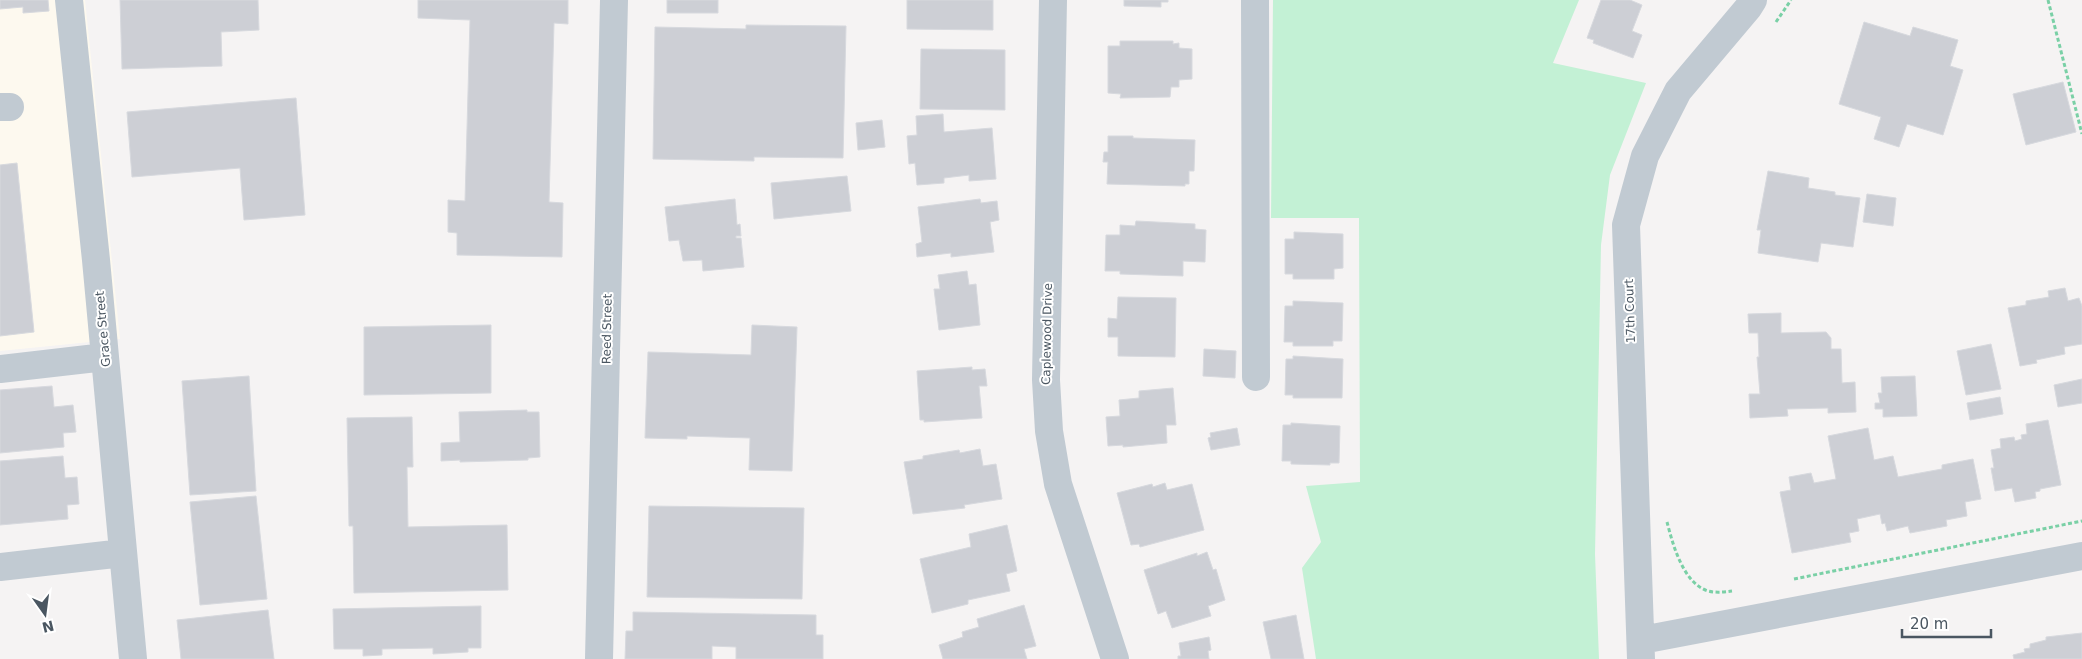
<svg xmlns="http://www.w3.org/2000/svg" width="2082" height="659" font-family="'DejaVu Sans',sans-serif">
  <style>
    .commercial { fill: #fdf9ef }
    .green { fill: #c3f1d5 }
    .building { fill: #cdcfd5; stroke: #d7d9de }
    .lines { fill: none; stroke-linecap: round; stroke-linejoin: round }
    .path { stroke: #7ad0a6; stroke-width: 3; stroke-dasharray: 4 2.5; stroke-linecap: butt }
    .minor { stroke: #c1cad2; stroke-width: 28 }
    .labels { text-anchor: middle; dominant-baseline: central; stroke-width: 4; stroke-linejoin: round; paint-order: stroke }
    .street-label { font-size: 12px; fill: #4a5661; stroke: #fff }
  </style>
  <rect width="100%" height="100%" fill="#f5f3f3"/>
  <path class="commercial" d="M0 0H85L120 339 0 351Z"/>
  <path class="green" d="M1273 0H1579L1553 63 1646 83 1610 175 1601 245 1595 554 1599 659H1316L1302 568 1321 542 1306 486 1360 482 1359 218H1271Z"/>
  <path class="building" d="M0 0H48L49 11 23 13V7L0 9Z
    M120 0H258L259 30 221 32 222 66 122 69Z
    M418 0H568V24L554 23 549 202 563 203 562 257 457 255V233L448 232V200L465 201 470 20 418 18Z
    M667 0H718V13H667Z
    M907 0H993V30L907 29Z
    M1124 0H1168V2H1161V7L1124 6Z
    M1601 0H1630L1642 5 1632 31 1642 35 1633 58 1593 43 1594 40 1587 38Z
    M1864 22 1910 36 1913 27 1958 40 1950 66 1963 70 1943 135 1907 124 1899 147 1874 139 1881 117 1839 104Z
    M746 25 846 26 843 158 754 157V161L653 159 655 27 746 29Z
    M1120 41H1173V44L1179 43V48L1192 49V79L1179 80V87H1171L1170 97 1120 98 1121 94 1108 93V46H1120Z
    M921 49 1005 50V110L920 109Z
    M2063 82 2076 132 2026 145 2013 94Z
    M296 98 305 215 244 220 240 168 132 177 127 112Z
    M943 114 944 132 992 128 996 179 969 181V175L944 178V183L917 185 915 163 909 164 907 136 917 135 916 116Z
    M882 120 885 147 858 150 856 123Z
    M1108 136H1133V138L1195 140 1194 171H1189V184H1185V186L1107 184 1108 162H1103L1104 152H1108Z
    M17 163 34 332 0 336V165Z
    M1768 171 1809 178 1808 188 1835 192V195L1860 198 1853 247 1821 243 1818 262 1758 253 1761 230H1757Z
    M847 176 851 211 774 219 771 183Z
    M1867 194 1896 198 1893 226 1863 222Z
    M735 199 737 225 740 224 741 236H736V238H741L744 267 703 271 702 260 683 261 679 240 669 241 665 207Z
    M980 199 981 203 997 201 999 220 990 222 994 252 951 257V253L917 257 916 244 922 242 918 207Z
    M1136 221 1195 224V229L1206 230 1205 262 1183 261V276L1120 274V271H1105L1106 235H1120V225L1135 226Z
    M1294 232 1343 234V268L1334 269V279H1293V274H1285V239H1294Z
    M967 271 969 285 976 284 980 325 939 330 934 289H940L938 275Z
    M2065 288 2068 301 2079 298 2082 306V344L2064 347 2065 354 2036 360 2037 363 2020 366 2008 308 2026 305V301L2049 297 2048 291Z
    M1118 297 1176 298 1175 357 1118 356V337H1108V318L1117 319Z
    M1293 301 1343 303 1342 341H1333V346H1293V342H1284L1285 306H1293Z
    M1781 313V333L1826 332 1831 338V349H1841L1842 383 1855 382 1856 412 1828 413V408L1787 409 1788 416 1750 418 1749 394H1760L1757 357H1759L1758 333H1749L1748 314Z
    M491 325V393L364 395V327Z
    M752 325 797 327 792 471 749 470 750 438 687 436V439L645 438 648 352 751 355Z
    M1991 344 2001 389 1966 395 1957 351Z
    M1204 349 1236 351 1235 378 1203 376Z
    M1293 356 1343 359 1342 398H1293V395H1285L1286 359H1293Z
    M972 367V370L985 369 987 386H979L982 418 924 422V420H920L917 371Z
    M249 376 256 491 190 495 182 381Z
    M1915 376 1917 416 1883 417V409H1875V403H1880L1878 393H1882L1881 377Z
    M2082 379V403L2058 407 2054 385Z
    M52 386 54 407 73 405 76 432 63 433 64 447 0 453V390Z
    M1173 388 1176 425H1166L1167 443 1123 447V445L1108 446 1106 417 1120 416 1119 400 1139 398V391Z
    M2000 397 2003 414 1970 420 1967 403Z
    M527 410V412H539L540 457 528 458V460L460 462V460L441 461V443L460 442 459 412Z
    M412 417 413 467H407L408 527 507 525 508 590 354 593 353 526H349L347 418Z
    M2048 420 2061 485 2040 489V491L2035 492 2036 498 2015 502 2012 488 1995 491 1991 468H1994L1991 450 2001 448 2000 439 2014 437 2015 441 2022 439 2021 435 2027 434 2026 424Z
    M1291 423 1340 426 1339 463H1330V465L1291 464V461H1282L1283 425H1291Z
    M1237 428 1240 445 1211 450 1208 438 1211 437 1210 433Z
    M1868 428 1874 460 1893 456 1898 477 1942 469V465L1973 459 1981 499 1965 502 1967 516 1946 520 1947 526 1910 533 1908 526 1887 531 1885 523 1882 524 1880 514 1857 519 1859 531 1849 533 1851 542 1792 553 1780 492 1791 490 1789 477 1811 473 1814 483 1836 479 1828 436Z
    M980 449 983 466 996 464 1002 499 964 505 965 508 913 514 904 462 923 459V456L959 450 960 453Z
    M63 456 65 478 77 477 79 504 67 505 68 519 0 525V461Z
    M1165 483 1167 490 1192 484 1204 530 1140 547 1139 544 1131 545 1117 493 1152 484 1153 487Z
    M256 496 267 599 200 605 190 502Z
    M649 506 804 508 802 599 647 597Z
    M1007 525 1017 571 1006 574 1010 591 968 600V604L932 613 920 559 971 547 969 534Z
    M1207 552 1213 570 1216 569 1225 600 1208 606 1211 616 1172 628 1166 611 1158 614 1144 570 1197 553V556Z
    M1024 605 1036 646 1024 649 1027 659H943L939 645 963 637 962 632 979 627 977 619Z
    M481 606V648H468V652L433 654V648L382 649V655L363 656V649H334L333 609Z
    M268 610 274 659H181L177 620Z
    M633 612 816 615V635H823V659H736V647L712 646V659H625L626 631H633Z
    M1296 615 1304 659H1271L1263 622Z
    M2082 633V659H2014L2013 655 2025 652 2024 649 2030 648V644L2046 640V637Z
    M1209 637 1211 650 1208 651 1209 659H1178V656H1181L1179 643Z"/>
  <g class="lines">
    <path class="path" d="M2048 0 2082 134
      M1776 22 1791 0
      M1667 522C1673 545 1683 583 1708 591 1716 593 1724 592 1732 591
      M1794 579 2082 521"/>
    <path class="minor" d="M69 0 96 260 133 659
      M1053 0 1046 380 1049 431 1058 484 1115 659
      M1255 0 1256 377
      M0 107H10
      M0 369 105 357
      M0 567 123 553
      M1642 640 2082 556
      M599 659 614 0
      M1641 659 1626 225 1645 156 1678 91 1748 8 1753 0"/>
  </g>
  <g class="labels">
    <g class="street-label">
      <text transform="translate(1630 311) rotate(-92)">17th Court</text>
      <text transform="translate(103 329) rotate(-95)">Grace Street</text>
      <text transform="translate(607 329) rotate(-89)">Reed Street</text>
      <text transform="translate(1047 334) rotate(-89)">Caplewood Drive</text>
    </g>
  </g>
  <g transform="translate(45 614) rotate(166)" stroke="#ffffff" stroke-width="4" paint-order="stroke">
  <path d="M0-4L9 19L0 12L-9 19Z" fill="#4a5661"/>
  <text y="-8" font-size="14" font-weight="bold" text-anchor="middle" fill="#4a5661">N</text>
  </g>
  <path d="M1902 629v8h89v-8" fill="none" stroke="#4a5661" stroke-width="2.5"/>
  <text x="1910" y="629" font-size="15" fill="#4a5661" stroke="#ffffff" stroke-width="4" paint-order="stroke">20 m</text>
</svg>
